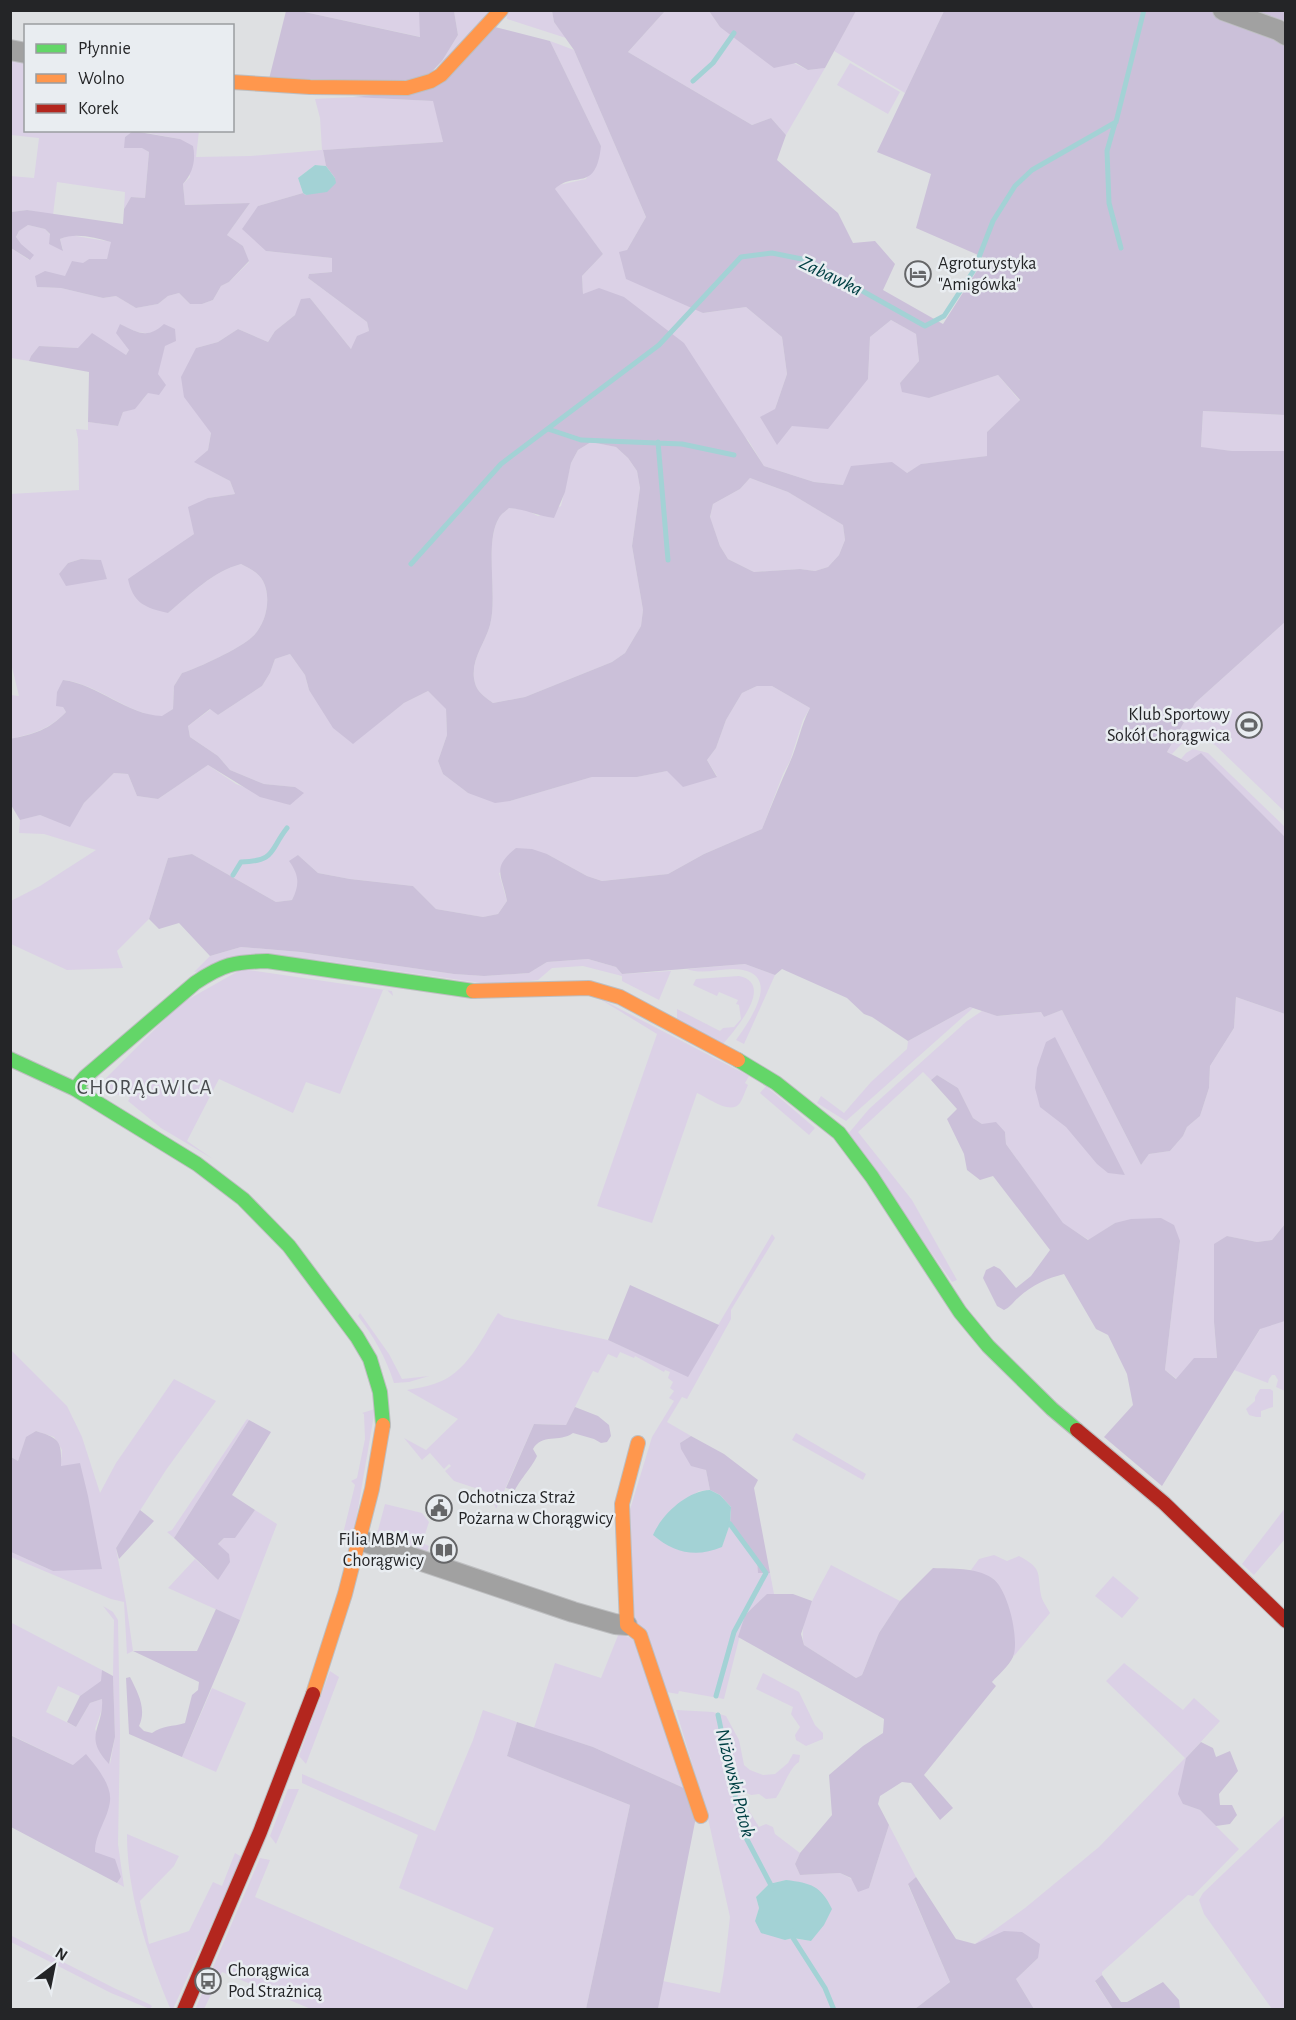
<svg xmlns="http://www.w3.org/2000/svg" width="1296" height="2020" font-family="'Alegreya Sans',sans-serif">
  <style>
    .green { fill: #dbd1e6; fill-rule: evenodd }
    .forest { fill: #cbc0d9; fill-rule: evenodd }
    .water { fill: #a3d2d5 }
    .lines { fill: none; stroke-linecap: round; stroke-linejoin: round }
    .stream { stroke: #a3d2d5; stroke-width: 5 }
    .street-casing { stroke: #bdbec0; stroke-width: 22 }
    .fast-casing { stroke: #bdbec0; stroke-width: 16 }
    .slow-casing { stroke: #bdbec0; stroke-width: 16 }
    .jam-casing { stroke: #bdbec0; stroke-width: 16 }
    .street { stroke: #a1a1a1; stroke-width: 20 }
    .fast { stroke: #63d668; stroke-width: 14 }
    .slow { stroke: #ff974d; stroke-width: 14 }
    .jam { stroke: #b3261e; stroke-width: 14 }
    .labels { text-anchor: middle; dominant-baseline: central; stroke-width: 5; stroke-linejoin: round; paint-order: stroke }
    .poi-label { font-size: 18px; fill: #242527; stroke: #e9edf1; text-anchor: start }
    .water-label { font-size: 20px; font-style: italic; fill: #004044; stroke: #e9edf1 }
    .quarter-label { font-size: 21px; letter-spacing: 1.5px; fill: #484b4e; stroke: #e9edf1 }
  </style>
  <rect width="100%" height="100%" fill="#dee0e2"/>
  <path class="green" d="M300 11H419L421 37Z
    M454 11H495L435 72 458 35Z
    M506 11H552L554 22 566 38 507 19Z
    M665 11H709L720 27 808 70 825 68 786 135 771 118 752 125 628 52Z
    M856 11H944L905 93 834 51Z
    M550 41 574 50 646 217 627 250 703 313 746 307 782 337 787 374 775 409 777 444 792 426 868 379 870 337 891 320 916 334 919 361 900 383 929 398 998 375 1020 401 987 432 988 456 922 464 907 473 843 485 814 482 764 466 748 440 583 294 582 276 603 254 554 189 559 185 586 179 601 146Z
    M11 54 25 57 26 130 133 131 125 137 149 152 145 198 131 197 124 209 125 192 57 182 53 215 27 210 11 212 10 176 34 178 39 138 11 135Z
    M850 63 900 92 888 114 837 85Z
    M352 97 434 101 443 142 323 150 326 166 315 165 298 178 303 193 258 206 266 251 332 258V272L309 274 308 278 367 322 369 331 351 349 310 298 295 315 275 331 268 342 238 329 218 342 196 348 211 433 208 450 195 462 230 481 235 494 208 498 194 534 165 555 168 613C191 594 212 572 241 564 249 568 258 572 263 581 272 598 266 625 252 637 241 648 198 668 182 673L174 686 173 709 162 717C127 714 99 684 63 680V707L66 712C48 730 35 733 11 739V695L19 696 10 659V494L79 490 78 439 76 429 88 430V422L118 426 123 412C152 405 156 371 165 346L157 331C143 336 133 331 120 324L129 350 126 355 78 348 39 346 31 356 29 361 11 358V248L29 260 16 238 19 231 28 225 45 229 63 250 60 239 70 235 112 242 107 259H89L65 276 37 287 61 288 103 298 116 296 136 308 158 304 168 296 179 293 190 304H202L213 300 221 286 229 282 249 262 243 246 227 235 250 203 185 205 183 184 190 177 180 139 137 131H199L196 157 251 156 322 150 320 118 315 99ZM81 559 100 560 107 579 59 575 68 563Z
    M1203 411 1285 415V451H1232L1201 448Z
    M591 442 616 447 628 458 637 471 640 488 632 546 643 610 641 626 625 653 612 662 525 697 493 703C486 698 477 692 475 683 469 661 485 644 490 625 498 595 484 542 499 518 501 514 506 511 509 508L524 509 538 516 561 506 571 463 578 450Z
    M750 478 788 492 843 525 845 540 839 555 828 567 815 571 800 569 754 572 728 559 720 546 710 518 713 504 740 489Z
    M1285 622V812L1215 745C1193 733 1189 736 1172 754L1167 752 1195 703Z
    M290 654 305 675 309 690 353 743 404 703 428 691 446 708 447 735 438 761 443 774 468 793 510 801 592 777H637L667 771 717 776 707 760 716 748 726 720 742 693 757 686H772L810 708 803 720 790 761 783 774 762 829 704 854 668 874 602 881 587 876 547 854 499 873 507 901 498 914 483 917 436 909 413 886 350 879 318 873 298 855V888L292 900 276 902 192 854 168 858 149 919 117 951 123 968 67 970 11 944V901L40 886 96 850 44 834 19 833 20 820 40 815 70 826 84 803 114 773 128 774 137 796 158 799 208 765 236 784 290 805 295 787 264 784 230 770 218 756 190 737 188 726 211 709 218 715 262 686 270 673 275 659Z
    M1193 749 1208 753 1285 827V837L1201 754 1187 762 1181 759 1186 753Z
    M241 947 301 952 454 974 484 976 529 973 547 962 588 959 616 967 622 974 671 971 659 1000 622 981V976L583 966 552 968 538 980 496 985 319 960 194 972 210 956Z
    M745 964 775 975 744 1044 736 1040C748 1023 781 978 743 970 724 966 705 976 687 969Z
    M242 969 392 991 393 996 387 990H383L340 1094 306 1082 293 1113 219 1079 187 1141 213 1159 161 1128 128 1101 130 1098 121 1092 119 1095 110 1090 106 1078 180 1004Z
    M739 976C776 984 734 1031 723 1044L677 1019V1009L720 1031 723 1028 734 1027 741 1019 739 1005 736 1004 738 1000 719 992 717 996 693 985 696 979Z
    M595 996 749 1076 745 1083 748 1085C745 1091 743 1098 740 1103 731 1116 707 1097 697 1093L652 1223 597 1206 657 1034Z
    M1236 997 1285 1014V1224L1272 1240 1257 1242 1227 1236 1215 1288 1214 1322 1217 1359H1194L1177 1379 1165 1370 1180 1241 1115 1223 1089 1240 1063 1224 1006 1144 1005 1132 982 1124 973 1118 958 1088 937 1075 931 1080 923 1072 858 1132 912 1200 957 1280 952 1282 848 1134 869 1109 967 1021 982 1011 998 1016 1041 1012 1044 1017 1062 1010 1141 1165 1149 1154 1170 1151 1183 1136 1187 1127 1200 1116 1209 1088 1210 1066 1234 1028Z
    M970 1007 973 1008 846 1121 817 1103 821 1096 844 1113 871 1082 907 1049 908 1041Z
    M766 1086 815 1128 809 1135 760 1093Z
    M772 1234 775 1238 731 1310V1319L687 1399 682 1397 667 1422 691 1436 680 1443 706 1470 710 1490 699 1491 691 1497 722 1546 730 1524 757 1561 758 1573H770L774 1594 767 1595 745 1615 724 1699 679 1691 678 1694 666 1692 635 1624 629 1513 652 1437 674 1401 669 1398 674 1391 670 1388 673 1382 668 1378 670 1372 665 1370 664 1372 635 1356 634 1358 620 1352 617 1358 608 1354 598 1373 593 1371 566 1425 534 1424 496 1509 490 1493 454 1481 445 1471 451 1466 449 1464 444 1469 430 1453 422 1460 404 1438 426 1450 458 1419 407 1390C416 1388 425 1387 434 1384 467 1374 481 1339 498 1313L504 1317 608 1340 688 1376Z
    M360 1313 389 1354 402 1379 429 1376 409 1382 394 1383C386 1358 374 1337 358 1316Z
    M1285 1321V1391L1276 1387 1278 1380 1275 1375H1272L1269 1379 1268 1383 1234 1370 1261 1328Z
    M10 1349 67 1406 82 1437 100 1493 116 1463 174 1379 216 1401 166 1470 116 1548 126 1602 133 1651 127 1654 124 1602 111 1599 11 1557V1552L53 1571 62 1450 54 1437 36 1431 26 1438 18 1461 11 1457Z
    M1260 1389H1270L1273 1391V1407L1261 1411V1417H1256L1249 1415 1246 1409 1255 1401V1397Z
    M375 1409 353 1538H342L355 1485 351 1481 357 1478 365 1439 364 1414 362 1413Z
    M247 1419 249 1420 174 1538 167 1532 172 1530Z
    M796 1433 866 1474 863 1480 792 1440Z
    M385 1504 422 1513 429 1522 422 1543 429 1546 425 1558 376 1538Z
    M1285 1508V1539L1254 1575 1242 1564Z
    M255 1510 277 1524 240 1620 168 1588 195 1559 218 1580V1545L224 1538 235 1537Z
    M994 1555 1007 1561 1019 1556C1043 1569 1037 1572 1041 1595 1042 1601 1047 1607 1050 1613L1014 1656V1630L994 1579 971 1570 979 1559Z
    M831 1565 900 1601 879 1633 862 1675 856 1678 804 1645C797 1621 820 1587 831 1565Z
    M1113 1576 1139 1598 1122 1618 1095 1596Z
    M103 1606 113 1612 118 1620 120 1734 118 1844 124 1887 117 1883 121 1877 95 1852V1842L110 1799 73 1765 11 1735 10 1622 102 1670V1681L80 1696 58 1686 46 1712 76 1727 90 1703 102 1699V1709L95 1729 110 1764 115 1737 113 1676 114 1620Z
    M619 1633 633 1639 686 1789 593 1747 534 1728 555 1663 601 1678Z
    M1124 1663 1183 1710 1194 1698 1220 1721 1186 1758 1183 1804 1200 1810 1239 1849 1193 1896 1188 1895 1102 1972V1975L1095 1982 1113 2009H1034L1016 1979 1038 1958 975 1944 1025 1908 1099 1847 1185 1758 1106 1681Z
    M330 1671 339 1677 306 1764 299 1756Z
    M763 1673 799 1692 815 1725 823 1733V1739L806 1746 796 1740 795 1735 800 1727 791 1714 793 1707 756 1689Z
    M212 1688 246 1703 216 1772 182 1757Z
    M483 1710 517 1722 507 1756 630 1805 586 2009H311L222 1972 204 2009 195 2010 206 1984 210 1986 214 1976 210 1974 260 1858 270 1860 255 1897 467 1990 494 1928 399 1888 418 1835 302 1783V1774L435 1831 473 1740Z
    M676 1710 713 1712 726 1716 739 1740 744 1765 750 1770 763 1775 775 1774 788 1763 793 1754 800 1755 799 1762C790 1767 783 1788 776 1798L766 1799 759 1794 751 1795 739 1789 737 1791 759 1827 766 1824 773 1827 775 1834 800 1853 795 1864 800 1875 840 1873 869 1888 889 1825 916 1877 908 1885 950 1982 915 2009 658 2010 663 1981 720 1993 724 1970 730 1917 707 1814ZM786 1880 811 1941 793 1938 785 1940 755 1921 759 1908 756 1897 769 1884Z
    M288 1789H299L276 1844 270 1836Z
    M1285 1815V2009H1272L1204 1914 1199 1900 1203 1893Z
    M127 1834 179 1856 174 1866 140 1901 149 1944 189 1931 213 1882 222 1886 235 1853 242 1857 173 2009 170 2008C147 1952 127 1894 127 1834Z
    M10 1935 114 1988 149 2004 152 2006 150 2009 111 1993 11 1942Z"/>
  <path class="forest" d="M286 11H300L420 37 419 11H454L458 35 442 61 423 81 269 79Z
    M552 11H665L628 52 752 125 771 118 786 135 777 160 838 213 853 243 875 241 895 264 883 290 943 324 985 258 916 228 931 174 877 152 944 11H1285V17L1281 27 1286 31 1285 415 1203 411 1201 447 1232 451H1285V622L1195 703 1167 752 1187 762 1201 753 1285 837V1014L1236 997 1234 1028 1210 1066 1209 1088 1200 1116 1187 1127 1183 1136 1170 1151 1149 1154 1141 1165 1062 1010 1044 1017 1041 1012 997 1016 970 1007 908 1041 872 1017 864 1014 847 998 782 969 775 975 745 964 622 974 616 967 588 959 547 962 529 973 484 976 454 974 301 952 241 947 210 956 179 923 159 929 149 919 168 858 192 854 276 902 292 900C300 884 299 875 289 861L298 855 318 873 350 879 413 886 436 909 483 917 498 914 507 901C502 874 491 868 516 848L532 849 547 854 587 876 602 881 668 874 704 854 762 829C771 806 780 784 790 762 798 744 801 725 810 708L772 686H757L742 693 726 720 716 748 707 760 717 777 683 787 667 771 637 777H592L510 801 495 803 468 793 443 774 438 761 447 735 446 709 428 691 404 703 353 744 333 728 309 690 305 675 290 654 275 659 270 673 262 686 218 715 210 709 188 726 190 737 218 756 230 770 264 784 295 787 304 793 290 805 260 797 208 765 158 799 137 796 128 774 114 773 84 803 70 827 40 815 20 820 11 805 10 739C34 734 49 730 66 712L63 707 56 706 57 692 63 680C98 684 127 715 162 716L173 709 174 686 182 673C198 668 241 648 252 637 266 625 272 598 263 581 258 572 249 568 241 564 212 572 191 594 168 613 145 608 133 603 128 579L194 534 188 507 208 498 235 494 230 481 194 462 208 450 211 433 184 397 181 377 196 348 218 342 238 329 268 342 275 331 295 315 301 299 310 298 351 349 357 336 369 331 367 322 308 278 309 274 332 272V258L266 251 242 229 258 206 303 193 306 195 335 178 326 166 323 150 443 142 433 101 353 97 408 92 495 27 550 41 601 146C596 194 574 170 555 189L603 254 582 276 583 294 599 288 624 297 684 343 764 466 814 482 843 485 851 466 892 462 907 473 921 464 987 456V432L1020 400 998 375 929 398 902 392 900 383 919 361 916 334 891 320 870 337 868 379 828 429 792 426 777 445 760 417 775 409 787 374 782 337 746 307 703 313 626 279 619 252 627 250 646 217 574 50 554 22ZM591 442 616 447 628 458 637 471 640 488 632 546 643 610 641 626 625 653 612 662 525 697 493 703C486 698 477 692 475 683 469 661 485 644 490 625 498 595 484 542 499 518 501 514 506 511 509 508 525 509 538 516 554 518L565 492 571 463 578 450ZM750 478 788 492 843 525 845 540 839 555 828 567 815 571 800 569 754 572 728 559 720 546 710 517 713 504 740 489Z
    M709 11H856L825 68 808 70 796 63 774 68 720 27Z
    M133 131 180 139 193 146C196 160 193 173 183 184L185 205 250 203 227 235 243 246 249 261 229 282 221 286 213 300 202 304H190L179 293 168 296 158 304 136 308 116 296 103 298 61 288 37 287 35 276 45 271 65 276 72 261 83 263 89 259H107L111 242C95 238 76 232 60 239L63 251 49 244 50 234 45 229 28 225 19 231 16 237 21 244 34 255 30 260 11 248V212L27 210 123 224 124 209 131 197 145 198 149 152 142 148H124L125 137Z
    M120 324C138 333 148 339 164 324L175 329 176 341 165 346 158 374 166 385 159 395 148 393 135 409 123 412 118 426 88 422 89 372 29 361 31 356 39 346 78 348 92 333 126 355 129 350 116 333Z
    M81 559 101 560 107 579 66 586 59 574 68 563Z
    M1055 1037 1125 1175 1108 1173 1097 1164 1066 1127 1040 1107 1035 1088 1037 1068 1046 1042Z
    M937 1075 958 1088 973 1118 982 1124 996 1122 1005 1132 1006 1144 1063 1223 1088 1240 1115 1223 1131 1219 1161 1218 1174 1225 1180 1241 1165 1370 1176 1379 1194 1358H1217L1214 1322V1244L1227 1236 1257 1242 1272 1240 1285 1224V1321L1260 1329 1162 1486 1104 1437 1133 1405 1127 1374 1108 1335 1096 1329 1064 1274C1048 1278 1032 1285 1019 1297 1013 1302 1011 1307 1004 1310L997 1306 983 1278 986 1270 994 1266 1000 1269 1016 1288 1031 1276 1050 1250 993 1176 980 1180 967 1170 964 1154 947 1119 957 1109 931 1080Z
    M630 1285 719 1325 688 1377 608 1340Z
    M575 1407 598 1416 609 1425 611 1436 607 1442 601 1443 594 1439 573 1433C559 1443 542 1433 533 1449L537 1456C534 1464 520 1480 515 1490L506 1488 534 1424 566 1425Z
    M249 1420 271 1432 232 1495 255 1510 235 1538H224L218 1544 229 1554 230 1562 218 1580 174 1538Z
    M36 1431C59 1438 62 1441 61 1466L80 1463 88 1496 102 1569 53 1571 11 1552V1457L18 1461 26 1437Z
    M691 1436 724 1454 758 1480 754 1488 770 1573H758L757 1561 730 1524 731 1507 720 1495 710 1490 706 1470 691 1466 681 1449 680 1443Z
    M140 1510 154 1521 119 1559 116 1548Z
    M933 1568C953 1569 975 1567 992 1578 1008 1588 1020 1640 1013 1657 1009 1666 998 1675 992 1682L996 1686 924 1775 953 1808 940 1820 911 1783 902 1782 880 1796 878 1804 889 1825 869 1888 858 1892 851 1878 840 1873 800 1875 795 1864 800 1853 832 1815 829 1775 863 1746 883 1733 884 1719 738 1637 745 1615 767 1594H793L812 1601 801 1634 804 1645 856 1678 862 1675 879 1633 900 1601Z
    M216 1609 240 1620 182 1757 129 1734 126 1678 130 1677C138 1693 147 1709 139 1726L144 1731 152 1733C163 1725 172 1727 185 1723L192 1695 198 1690 199 1682 133 1651H197Z
    M102 1670 113 1676 115 1737 109 1764C82 1735 104 1729 102 1699L90 1703 76 1727 67 1722 80 1696 101 1681Z
    M517 1722 593 1747 686 1789 696 1817 658 2009H586L630 1805 507 1756Z
    M10 1735 73 1765 86 1754C96 1766 112 1785 110 1801 108 1819 95 1833 95 1852L115 1859 121 1877 117 1883 11 1827Z
    M1201 1742 1213 1748 1216 1757 1230 1751 1238 1771 1219 1794 1220 1805H1232L1237 1815 1230 1824 1216 1826 1200 1810 1183 1804 1178 1794 1186 1758Z
    M916 1877 956 1939 975 1944 1004 1931 1022 1932 1040 1944 1038 1958 1016 1979 1034 2009H915L950 1982 908 1884Z
    M1102 1975 1121 2002H1127L1163 1982 1179 2000 1180 2009H1113L1095 1981Z"/>
  <path class="water" d="M315 165 326 166 335 178 336 183 327 192 306 195 303 193 298 178Z
    M710 1490 720 1495 731 1507 730 1524 722 1547C696 1558 674 1553 653 1535 662 1514 687 1491 710 1490Z
    M786 1880C811 1883 821 1886 832 1909L824 1925 811 1941 793 1938 785 1940 761 1933 755 1921 759 1908 756 1897 769 1884Z"/>
  <g class="lines">
    <path class="stream" d="M693 81 713 63 734 33
      M1115 123 1107 151 1109 203 1121 248
      M548 429 581 440 682 444 734 455
      M658 442 668 560
      M411 564 501 464 659 345 741 257 772 253 807 260 925 326 944 316 974 270 993 221 1015 186 1032 170 1116 122 1144 10
      M233 875 241 862C276 861 269 851 287 828
      M716 1696 734 1632 766 1573 730 1524
      M718 1715 743 1832 773 1889
      M793 1931V1938L825 1988 834 2010"/>
    <g class="street-casing">
      <path id="street" d="M1223 10 1278 30 1286 35
        M10 50 26 53
        M360 1540 573 1612 615 1624 627 1625"/>
    </g>
    <g class="fast-casing">
      <path id="fast" d="M10 1059 75 1089 197 1164 243 1199 289 1246 357 1337 370 1359 380 1392 383 1425
        M738 1060 776 1083 839 1133 872 1177 960 1312 988 1346 1052 1409 1077 1430
        M75 1089 85 1077 195 983C223 964 234 962 267 961L473 991"/>
    </g>
    <g class="slow-casing">
      <path id="slow" d="M232 82 310 87 407 88 431 81 441 75 501 10
        M473 991 589 988 620 997 738 1060
        M638 1443 622 1504 627 1625 640 1635 701 1816
        M313 1694 345 1594 372 1489 383 1425"/>
    </g>
    <g class="jam-casing">
      <path id="jam" d="M1077 1430 1164 1503 1286 1621
        M184 2010 260 1832 313 1694"/>
    </g>
    <use href="#street" class="street"/>
    <use href="#fast" class="fast"/>
    <use href="#slow" class="slow"/>
    <use href="#jam" class="jam"/>
  </g>
  <defs>
    <g id="hotel-ring" transform="scale(1.35)"><circle r="9.5" fill="#e9edf1" stroke="#656668" stroke-width="1.5"/><path d="M-6-4.5h1.5V1H6V5H4.5V3h-9V5H-6ZM-4 0a1.8 1.8 0 1 1 3.6 0ZM.5 0V-2.5h3Q6-2.5 6 0Z" fill="#656668"/></g>
    <g id="stadium-ring" transform="scale(1.35)"><circle r="9.5" fill="#e9edf1" stroke="#656668" stroke-width="1.5"/><path d="M0-5a6.5 5 0 1 0 0 10a6.5 5 0 1 0 0-10ZM-3.5-1.8h7v3.6h-7Z" fill="#656668"/></g>
    <g id="civic-ring" transform="scale(1.35)"><circle r="9.5" fill="#e9edf1" stroke="#656668" stroke-width="1.5"/><path d="M-.6-6.5H3V-4.5H.6V-3L4-1V1h2V6H-6V1h2V-1L-.6-3ZM-1.2 2.5V6h2.4V2.5Z" fill="#656668"/></g>
    <g id="library-ring" transform="scale(1.35)"><circle r="9.5" fill="#e9edf1" stroke="#656668" stroke-width="1.5"/><path d="M-6-4Q-3-5.5-.7-3.5V5Q-3 3-6 4ZM6-4Q3-5.5 .7-3.5V5Q3 3 6 4Z" fill="#656668"/></g>
    <g id="bus-ring" transform="scale(1.35)"><circle r="9.5" fill="#e9edf1" stroke="#656668" stroke-width="1.5"/><path d="M-5-6H5V4H4V6H2V4H-2V6H-4V4H-5ZM-3.5-4V0h7V-4ZM-3.5 1.2v1.5H-2V1.2ZM2 1.2v1.5H3.5V1.2Z" fill="#656668"/></g>
  </defs>
  <g fill-rule="evenodd">
    <use href="#hotel-ring" x="918" y="274"/>
    <use href="#stadium-ring" x="1249" y="725"/>
    <use href="#civic-ring" x="439" y="1508"/>
    <use href="#library-ring" x="444" y="1550"/>
    <use href="#bus-ring" x="208" y="1981"/>
  </g>
  <g class="labels">
    <g class="poi-label">
      <text x="938" y="264">Agroturystyka<tspan x="938" dy="21">"Amigówka"</tspan></text>
      <text x="1230" y="715" text-anchor="end">Klub Sportowy<tspan x="1230" dy="21">Sokół Chorągwica</tspan></text>
      <text x="458" y="1498">Ochotnicza Straż<tspan x="458" dy="21">Pożarna w Chorągwicy</tspan></text>
      <text x="424" y="1540" text-anchor="end">Filia MBM w<tspan x="424" dy="21">Chorągwicy</tspan></text>
      <text x="228" y="1971">Chorągwica<tspan x="228" dy="21">Pod Strażnicą</tspan></text>
    </g>
    <g class="water-label">
      <text transform="translate(831 276) rotate(26)">Zabawka</text>
      <text transform="translate(735 1783) rotate(76)">Niżowski Potok</text>
    </g>
    <g class="quarter-label">
      <text x="145" y="1087">CHORĄGWICA</text>
    </g>
  </g>
  <rect width="1296" height="2020" fill="none" stroke="#242527" stroke-width="24"/>
  <rect x="24" y="24" width="210" height="108" fill="#e9edf1" stroke="#9a9da0" stroke-width="1.5"/>
  <rect x="36" y="44" width="30" height="9" fill="#63d668" stroke="#9a9da0" stroke-width="1.5"/>
  <text x="78" y="54" font-size="18" fill="#242527">Płynnie</text>
  <rect x="36" y="74" width="30" height="9" fill="#ff974d" stroke="#9a9da0" stroke-width="1.5"/>
  <text x="78" y="84" font-size="18" fill="#242527">Wolno</text>
  <rect x="36" y="104" width="30" height="9" fill="#b3261e" stroke="#9a9da0" stroke-width="1.5"/>
  <text x="78" y="114" font-size="18" fill="#242527">Korek</text>
  <g transform="translate(54 1966) rotate(32)" stroke="#e9edf1" stroke-width="4.5" paint-order="stroke">
  <path d="M0-4.5L10 22L0 15L-10 22Z" fill="#242527"/>
  <text y="-9" font-size="16" font-weight="bold" text-anchor="middle" fill="#242527">N</text>
  </g>
</svg>
